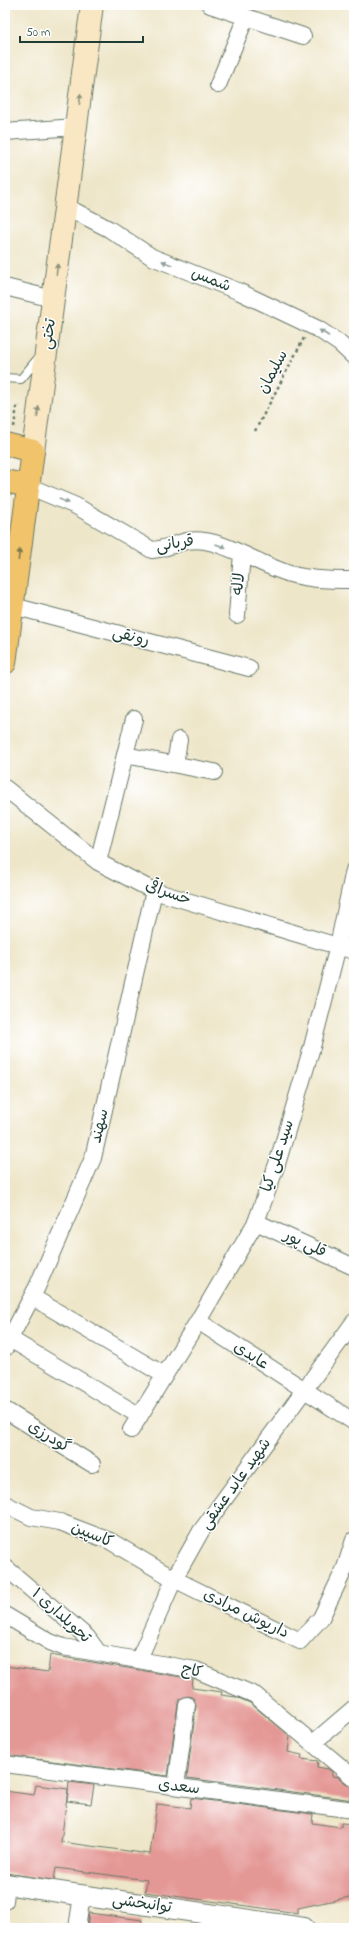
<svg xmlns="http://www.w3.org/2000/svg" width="359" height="1933" font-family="'Indie Flower','Playpen Sans Arabic',sans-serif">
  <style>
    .building { fill: #e49895 }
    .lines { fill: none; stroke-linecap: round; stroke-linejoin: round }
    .service-casing { stroke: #677868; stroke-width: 10 }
    .minor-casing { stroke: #677868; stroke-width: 18 }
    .tertiary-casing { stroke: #677868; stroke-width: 22 }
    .secondary-casing { stroke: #677868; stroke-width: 24 }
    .primary-casing { stroke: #677868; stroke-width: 24 }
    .path { stroke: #677868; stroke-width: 2.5; stroke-dasharray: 3 3; stroke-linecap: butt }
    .service { stroke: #fff; stroke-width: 8 }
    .minor { stroke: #fff; stroke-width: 16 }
    .tertiary { stroke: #fff; stroke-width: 20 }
    .secondary { stroke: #f9e7c3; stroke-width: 22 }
    .primary { stroke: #f1c36a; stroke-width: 22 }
    .oneway { fill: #8c927c }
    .oneway2 { fill: #8f9e9a }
    .oneway3 { fill: #7d794c }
    .labels { text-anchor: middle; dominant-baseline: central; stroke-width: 3; stroke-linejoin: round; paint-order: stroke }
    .street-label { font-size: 16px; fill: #1f3d34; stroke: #fff }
  </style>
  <rect width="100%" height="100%" fill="#fff"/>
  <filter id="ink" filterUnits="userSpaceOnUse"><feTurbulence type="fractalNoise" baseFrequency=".025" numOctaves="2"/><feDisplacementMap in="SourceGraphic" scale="8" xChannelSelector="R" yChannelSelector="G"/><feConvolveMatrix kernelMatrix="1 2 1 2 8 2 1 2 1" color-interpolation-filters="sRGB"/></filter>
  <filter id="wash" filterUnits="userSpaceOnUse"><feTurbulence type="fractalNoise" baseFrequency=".012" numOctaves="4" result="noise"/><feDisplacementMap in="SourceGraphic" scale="16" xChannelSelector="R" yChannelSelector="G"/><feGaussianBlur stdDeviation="0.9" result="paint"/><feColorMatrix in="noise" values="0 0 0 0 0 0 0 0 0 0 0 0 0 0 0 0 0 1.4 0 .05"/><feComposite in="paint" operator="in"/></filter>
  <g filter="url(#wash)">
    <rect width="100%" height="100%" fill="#eee6c9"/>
    <g id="blocks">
      <path class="building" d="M50 1655 193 1679 192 1688 222 1692 221 1695 236 1697 250 1703 290 1736 288 1752 302 1755 301 1759 318 1761 317 1767 328 1769 332 1772V1776L338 1777 348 1785 354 1787V1800L187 1778 196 1706 193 1698 188 1696 180 1699 178 1704 168 1776 5 1755V1666L48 1672Z
        M69 1782 94 1785 91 1804 67 1801Z
        M36 1785 68 1789 61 1842 150 1854 157 1804 190 1808 191 1798 313 1814 312 1823 341 1827V1823L354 1824V1896L298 1908V1913L145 1892 147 1880 56 1868 54 1880 5 1873V1791L34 1795Z
        M89 1913 142 1920 141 1928H87Z"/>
    </g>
  </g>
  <g filter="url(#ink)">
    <use href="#blocks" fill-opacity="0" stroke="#677868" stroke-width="1"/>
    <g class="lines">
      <g class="service-casing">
        <path id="service" d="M5 378 21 379 40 356"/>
      </g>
      <g class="minor-casing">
        <path id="minor" d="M210 5 303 36
          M218 85 246 17
          M5 132 76 127
          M65 206 109 229 152 257 240 292 318 329 339 343 354 357
          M5 287 53 299
          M28 486 76 506 152 550C170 549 184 537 205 541 227 544 257 562 279 570 302 580 329 580 354 580
          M13 606 249 668
          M237 615 242 554
          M125 755 214 772
          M175 764 179 740
          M5 788 98 862 154 891 354 951
          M98 862 134 719
          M256 1222 354 1267
          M32 1297 164 1375
          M198 1321 354 1422
          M10 1339 140 1416
          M5 1348 37 1287 93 1158 154 891
          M5 1410 92 1464
          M131 1430 198 1321 256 1222 277 1164 312 1047 338 946 354 870
          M5 1504 31 1517 60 1522 110 1541 174 1579 300 1641 321 1618 345 1568 354 1540
          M5 1567 87 1637 98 1652
          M5 1615 50 1642 63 1647 196 1670 255 1695 354 1778
          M139 1659 174 1579 201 1531 354 1322
          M313 1743 354 1708
          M5 1764 354 1810
          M176 1786 187 1705
          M5 1901 7 1884
          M77 1928 82 1895"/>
      </g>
      <g class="tertiary-casing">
        <path id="tertiary" d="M5 1884 304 1928"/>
      </g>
      <g class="secondary-casing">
        <path id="secondary" d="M33 451 92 5"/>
      </g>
      <g class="primary-casing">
        <path id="primary" d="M5 444 33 451 5 663
          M5 481 28 486"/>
      </g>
      <path class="path" d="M14 427 17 406H20
        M255 431 304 338"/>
      <use href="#service" class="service"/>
      <use href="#minor" class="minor"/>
      <use href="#tertiary" class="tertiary"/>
      <use href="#secondary" class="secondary"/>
      <use href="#primary" class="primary"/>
    </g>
    <defs><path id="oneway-solid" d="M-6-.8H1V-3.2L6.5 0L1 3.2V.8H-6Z"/></defs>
    <g class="oneway">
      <use href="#oneway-solid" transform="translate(80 99) rotate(-83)"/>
      <use href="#oneway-solid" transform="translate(57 269) rotate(-83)"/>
      <use href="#oneway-solid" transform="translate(38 412) rotate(-82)"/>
    </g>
    <g class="oneway2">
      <use href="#oneway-solid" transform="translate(167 263) rotate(-158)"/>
      <use href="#oneway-solid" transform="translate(324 333) rotate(-147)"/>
      <use href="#oneway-solid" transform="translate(64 501) rotate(22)"/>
      <use href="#oneway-solid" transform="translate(221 546) rotate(20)"/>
    </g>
    <use class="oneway3" href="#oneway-solid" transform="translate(19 555) rotate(-83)"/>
  </g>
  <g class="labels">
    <g class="street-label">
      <text transform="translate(211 280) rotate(22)">شمس</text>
      <text transform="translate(49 334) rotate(-82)">تختی</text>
      <text transform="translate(273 372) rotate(-62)">سلیمان</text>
      <text transform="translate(175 544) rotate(-9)">قربانی</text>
      <text transform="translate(239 584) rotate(-85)">لاله</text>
      <text transform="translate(131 637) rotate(14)">رونقی</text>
      <text transform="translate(168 893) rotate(20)">خسراقی</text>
      <text transform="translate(100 1126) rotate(-77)">سهند</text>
      <text transform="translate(278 1156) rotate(-72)">سید علی کیا</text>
      <text transform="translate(305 1244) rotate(25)">قلی پور</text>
      <text transform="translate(251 1356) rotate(33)">عابدی</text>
      <text transform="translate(49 1437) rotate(32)">گودرزی</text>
      <text transform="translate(236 1484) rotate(-54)">شهید عابد عشقی</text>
      <text transform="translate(92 1535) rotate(23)">کاسپین</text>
      <text transform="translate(246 1614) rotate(26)">داریوش مرادی</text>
      <text transform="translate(61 1616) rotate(42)">تحویلداری ۱</text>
      <text transform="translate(192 1671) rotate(15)">کاج</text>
      <text transform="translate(179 1787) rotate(7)">سعدی</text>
      <text transform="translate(142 1904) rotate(8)">توانبخشی</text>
    </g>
  </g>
  <rect width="359" height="1933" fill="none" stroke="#fff" stroke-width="20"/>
  <path d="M20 36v6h123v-6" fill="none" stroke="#1f3d34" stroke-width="2"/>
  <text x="26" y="36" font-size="12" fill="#1f3d34" stroke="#ffffff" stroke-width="3" paint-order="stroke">50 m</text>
</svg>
